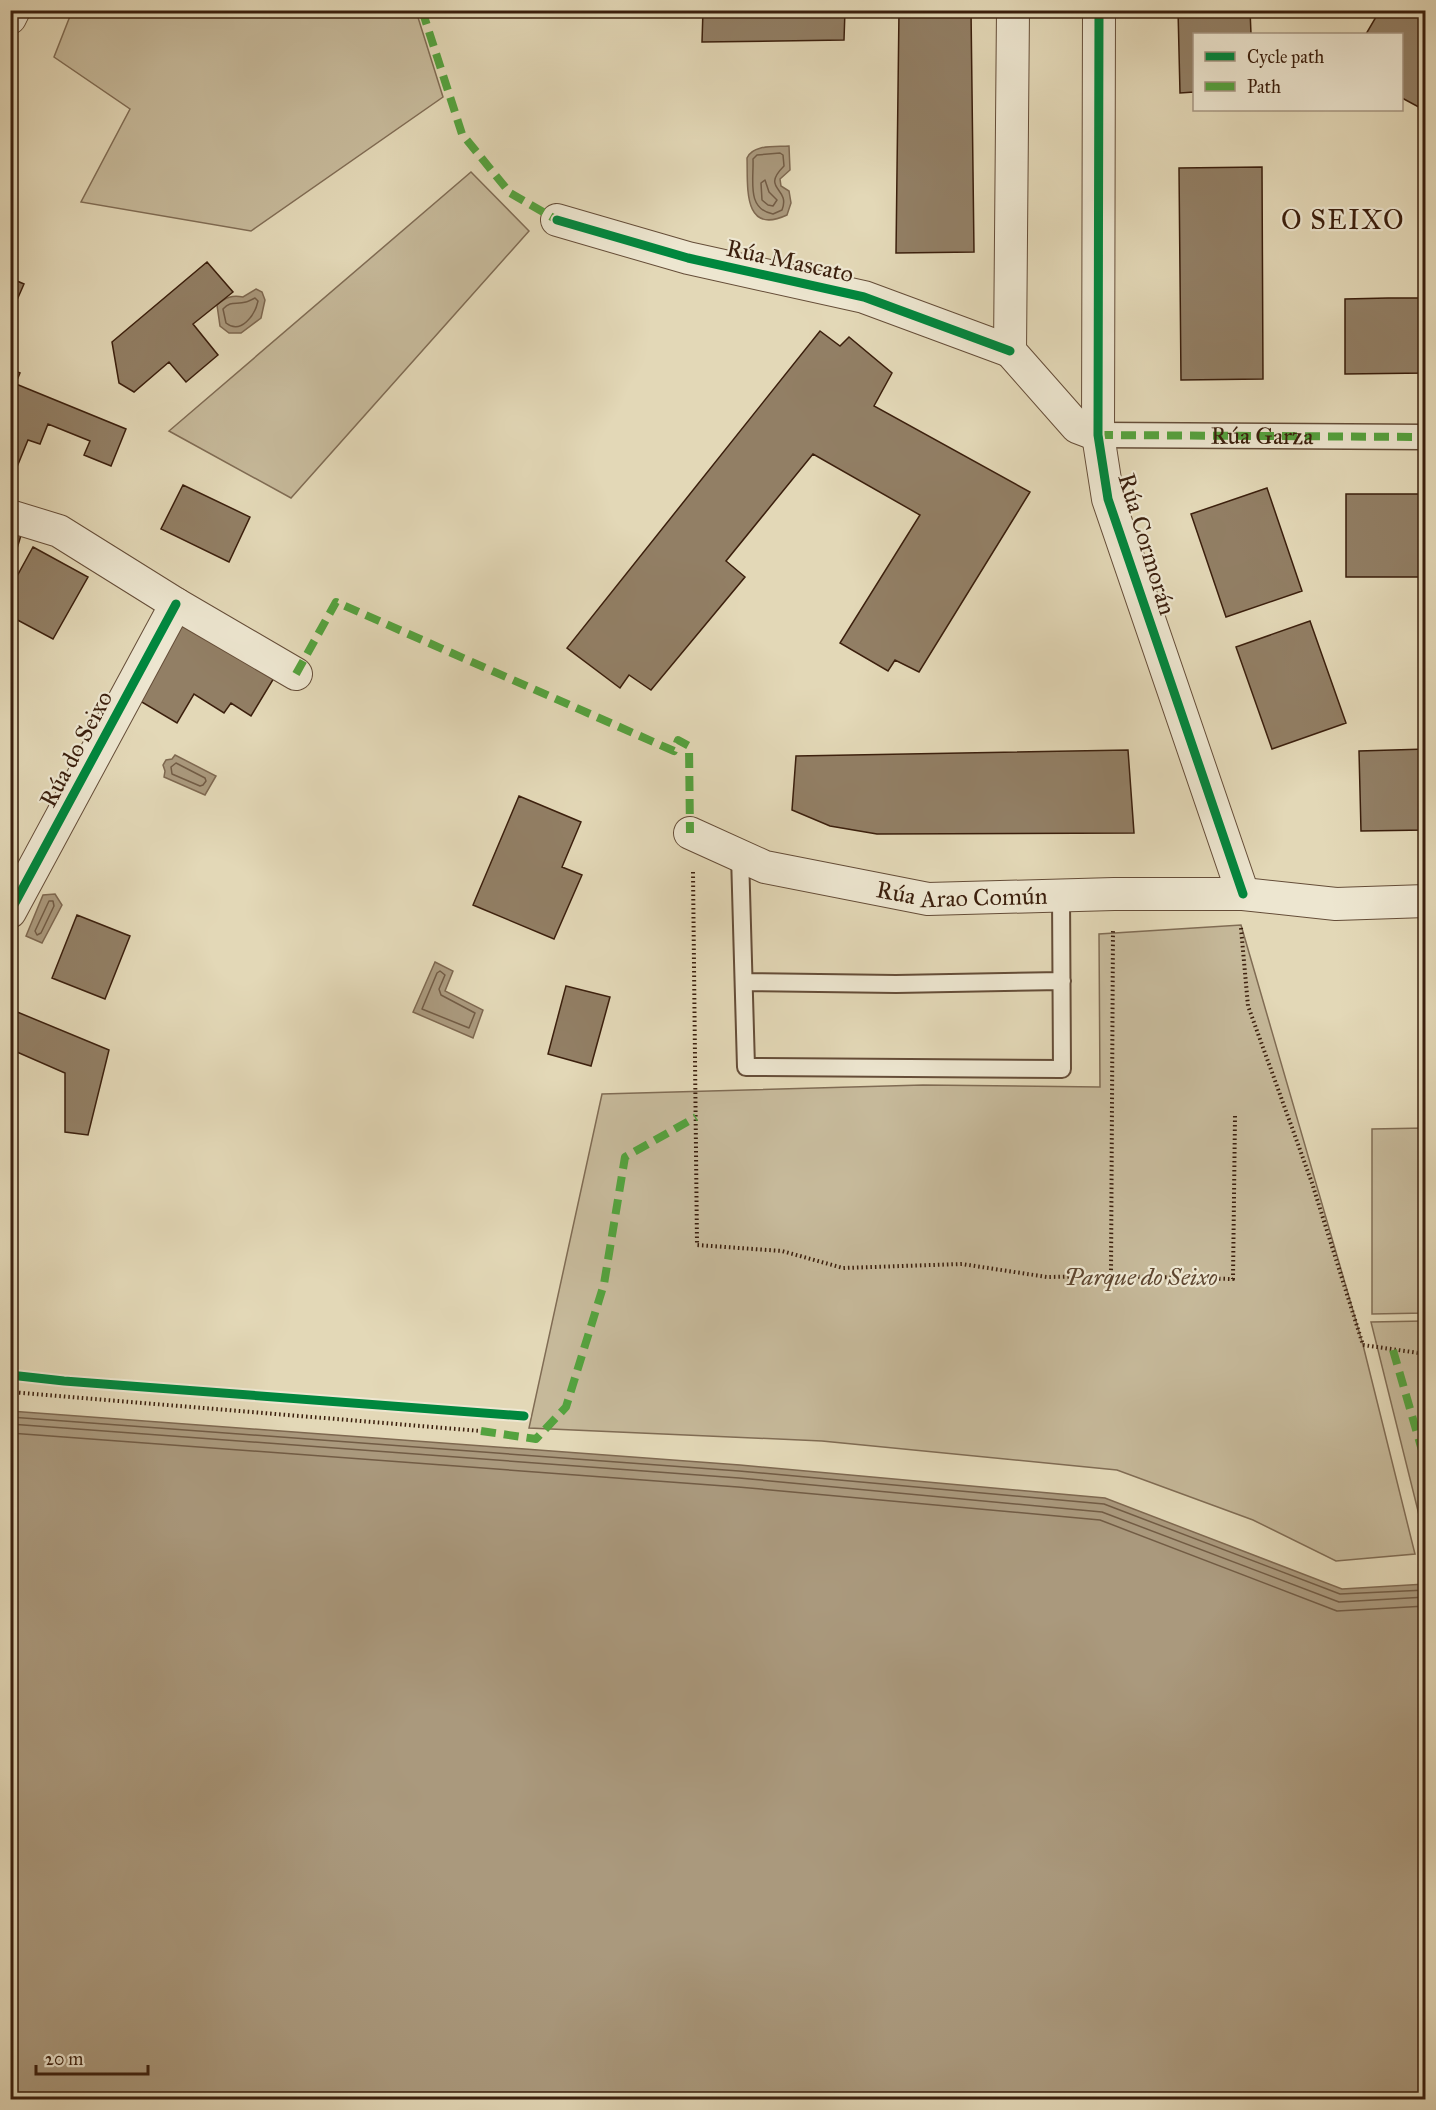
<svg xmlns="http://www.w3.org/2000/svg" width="1436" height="2110" font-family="'IM FELL Great Primer',serif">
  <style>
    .green { fill: #c6b99a; stroke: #806c54; stroke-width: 1.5 }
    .water { fill: #aa997d; stroke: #7e6850; stroke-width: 1.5 }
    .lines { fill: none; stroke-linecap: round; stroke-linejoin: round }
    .shore { stroke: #725c45; stroke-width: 1.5 }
    .building { fill: #927f65; stroke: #3b1f0d; stroke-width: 1.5 }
    .service-casing { stroke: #654d38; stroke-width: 20 }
    .pedestrian-casing { stroke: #654d38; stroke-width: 27 }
    .minor-casing { stroke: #654d38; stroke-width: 34 }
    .path { stroke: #3b1f0d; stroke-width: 4; stroke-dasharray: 1.5 3; stroke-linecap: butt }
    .service { stroke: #ede6d0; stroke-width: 16 }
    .pedestrian { stroke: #ede6d0; stroke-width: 24 }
    .minor { stroke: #ede6d0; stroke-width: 32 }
    .quiet { stroke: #54a23e; stroke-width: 8; stroke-dasharray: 15 8; stroke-linecap: butt }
    .cycleway-casing { stroke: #ede6d0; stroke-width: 13 }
    .cycleway { stroke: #00873e; stroke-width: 9 }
    .labels { text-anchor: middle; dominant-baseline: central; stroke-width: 4.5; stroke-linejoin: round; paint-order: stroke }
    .street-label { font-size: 24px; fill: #3b1f0d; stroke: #ede6d0 }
    .park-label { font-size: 24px; font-style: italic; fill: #5e4630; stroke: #ede6d0 }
    .quarter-label { font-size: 27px; letter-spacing: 1.5px; fill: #3b1f0d; stroke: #ede6d0 }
  </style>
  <rect width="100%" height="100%" fill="#e3d8b7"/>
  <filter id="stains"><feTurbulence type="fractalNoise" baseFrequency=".00333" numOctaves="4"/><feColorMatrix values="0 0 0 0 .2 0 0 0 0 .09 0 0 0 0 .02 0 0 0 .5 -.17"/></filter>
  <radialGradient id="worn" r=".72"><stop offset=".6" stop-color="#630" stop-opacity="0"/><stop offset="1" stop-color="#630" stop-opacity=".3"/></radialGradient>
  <path class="green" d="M72 11H416L443 97 251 231 81 202 130 109 54 57Z
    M471 172 529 231 291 498 169 431Z
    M1241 925 1363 1345 1415 1554 1336 1561 1253 1520 1117 1470 822 1441 529 1428 602 1094 923 1085 1100 1087 1099 934Z
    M1425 1128V1313L1372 1314V1129Z
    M1425 1321H1426L1425 1539 1371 1322Z"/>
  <path class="water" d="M789 146 790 170 780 179 781 186 789 191 791 203 787 215C742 236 748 185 747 158 753 144 776 147 789 146Z
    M256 289 262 292 265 300 261 318 241 333H229L220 326 217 305C226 297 232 295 243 297Z
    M175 755 216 776 205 795 164 777 165 771 163 765 166 760 172 759Z
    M55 894 62 905 42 943 26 936 43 895Z
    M435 962 453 971 445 991 483 1010 473 1038 413 1012Z
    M10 1411 740 1465 1105 1498 1342 1589 1425 1584V2099H11Z"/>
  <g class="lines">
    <path class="shore" d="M780 153 783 155 784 166C760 190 791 187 782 210L773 214C746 209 754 180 753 159L757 155Z
      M765 180 769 192 777 200 773 206 768 205 762 200 761 183Z
      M255 298 258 301C255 315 241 335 226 323L223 309C231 300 236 305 246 302 247 302 255 298 255 298Z
      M176 763 205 778 206 781 203 785 200 786 172 774 171 767Z
      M49 901H53L54 906 41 933 37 935 35 931Z
      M440 971 445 975 439 989 441 995 475 1013 469 1028 422 1009 437 973Z
      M10 1417 739 1471 1104 1504 1340 1594 1426 1590
      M10 1424 739 1478 1102 1512 1339 1602 1426 1597
      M10 1433 738 1487 1100 1520 1337 1611 1426 1606"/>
  </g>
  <path class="building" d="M703 10H845L844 40 702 42Z
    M899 10H971L974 252 896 253Z
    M1178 10H1250L1251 34H1194V92L1180 93Z
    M1380 10H1408L1426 21V111L1402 98V34H1366Z
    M1262 167 1263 379 1181 380 1179 168Z
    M207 262 233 292 193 324 218 355 186 382 169 362 134 392 119 383 112 342Z
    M10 278 24 284 10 316Z
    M1388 298H1426V373L1345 374V299Z
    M820 331 840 346 849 337 892 373 874 406 1030 492 919 672 895 660 888 671 840 643 920 515 813 454 726 561 745 577 651 690 629 675 620 688 567 648Z
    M10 369 20 373 10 397Z
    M16 384 126 429 111 466 84 455 90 441 48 424 40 444 28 440 10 484V397Z
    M183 485 250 517 229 562 161 529Z
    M1267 488 1302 591 1226 617 1191 514Z
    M1346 494H1426V577H1346Z
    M10 529 22 532 11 568H10Z
    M33 547 88 577 53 639 10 616V589Z
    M176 618 274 678 251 716 231 703 224 713 194 694 177 723 130 695Z
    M1310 621 1346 723 1272 749 1236 647Z
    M1426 749V830L1361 831 1359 751Z
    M1128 750 1134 833 877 834 830 826 792 810 796 756Z
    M519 796 581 822 562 867 582 875 554 939 473 905Z
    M77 915 130 936 105 999 52 978Z
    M566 986 610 997 591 1066 548 1054Z
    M10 1009 109 1050 88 1135 65 1132V1073L10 1049Z"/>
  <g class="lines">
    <g class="service-casing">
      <path id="service" d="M740 855 746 1067 1062 1069 1061 895
        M744 982 896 984 1062 981"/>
    </g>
    <g class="pedestrian-casing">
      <g id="pedestrian">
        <path id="s1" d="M1098 435 1426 437"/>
      </g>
    </g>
    <g class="minor-casing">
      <g id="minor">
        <path d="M1013 10 1010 351 1077 427 1098 435"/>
        <path d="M1099 10 1098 435 1108 499 1243 894"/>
        <path d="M10 18 14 10"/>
        <path d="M557 220 688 258 864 297 1010 351"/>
        <path d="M10 516 59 531 176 604 296 674"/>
        <path id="s2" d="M690 833 765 867 928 899 1114 894H1243L1336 904 1426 901"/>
        <path d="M10 912 176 604"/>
      </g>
    </g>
    <path class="path" d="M693 872 697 1245 782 1251 843 1268 962 1264 1047 1277 1111 1276 1113 930
      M1241 928 1248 1006 1312 1183 1363 1345 1426 1354
      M1111 1276 1233 1279 1235 1116
      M10 1392 481 1431"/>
    <use href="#service" class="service"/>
    <use href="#pedestrian" class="pedestrian"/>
    <use href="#minor" class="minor"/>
    <path class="quiet" d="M422 10 462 134 510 193 557 220
      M1098 435 1426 437
      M296 674 336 602 674 751 678 740 689 746 690 833
      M1393 1350 1426 1464
      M481 1431 536 1439 566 1407 604 1284 625 1157 696 1117"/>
    <g class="cycleway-casing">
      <path id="cycleway" d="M1099 10 1098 435 1108 499 1243 894
        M557 220 688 258 864 297 1010 351
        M10 912 176 604
        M10 1375 64 1381 524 1416"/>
    </g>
    <use href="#cycleway" class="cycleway"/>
  </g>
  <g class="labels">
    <g class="street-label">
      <text transform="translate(790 261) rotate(12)">Rúa Mascato</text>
      <text stroke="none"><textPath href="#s1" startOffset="164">Rúa Garza</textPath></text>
      <text transform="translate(1147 544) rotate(73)">Rúa Cormorán</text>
      <text transform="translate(76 749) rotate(-62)">Rúa do Seixo</text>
      <text stroke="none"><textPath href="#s2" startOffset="282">Rúa Arao Común</textPath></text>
    </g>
    <g class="park-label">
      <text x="1141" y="1277">Parque do Seixo</text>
    </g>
    <g class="quarter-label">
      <text x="1343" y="219">O SEIXO</text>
    </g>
  </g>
  <rect width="1436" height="2110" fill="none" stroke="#e3d8b7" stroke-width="36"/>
  <rect x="12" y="12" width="1412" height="2086" fill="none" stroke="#3b1f0d" stroke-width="3"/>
  <rect x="18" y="18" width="1400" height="2074" fill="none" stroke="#3b1f0d" stroke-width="1.5"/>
  <rect x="1193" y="33" width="210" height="78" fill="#ede6d0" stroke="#a69682" stroke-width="1.5"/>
  <rect x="1205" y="52" width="30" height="9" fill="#00873e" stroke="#a69682" stroke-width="1.5"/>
  <text x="1247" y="63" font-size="18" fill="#3b1f0d">Cycle path</text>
  <rect x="1205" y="82" width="30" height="9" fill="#54a23e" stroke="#a69682" stroke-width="1.5"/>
  <text x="1247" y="93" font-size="18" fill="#3b1f0d">Path</text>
  <path d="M36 2065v9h112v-9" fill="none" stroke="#3b1f0d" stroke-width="3"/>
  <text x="45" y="2065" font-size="18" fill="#3b1f0d" stroke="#ede6d0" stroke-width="4.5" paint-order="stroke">20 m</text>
  <rect width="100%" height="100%" filter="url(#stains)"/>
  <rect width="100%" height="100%" fill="url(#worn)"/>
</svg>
